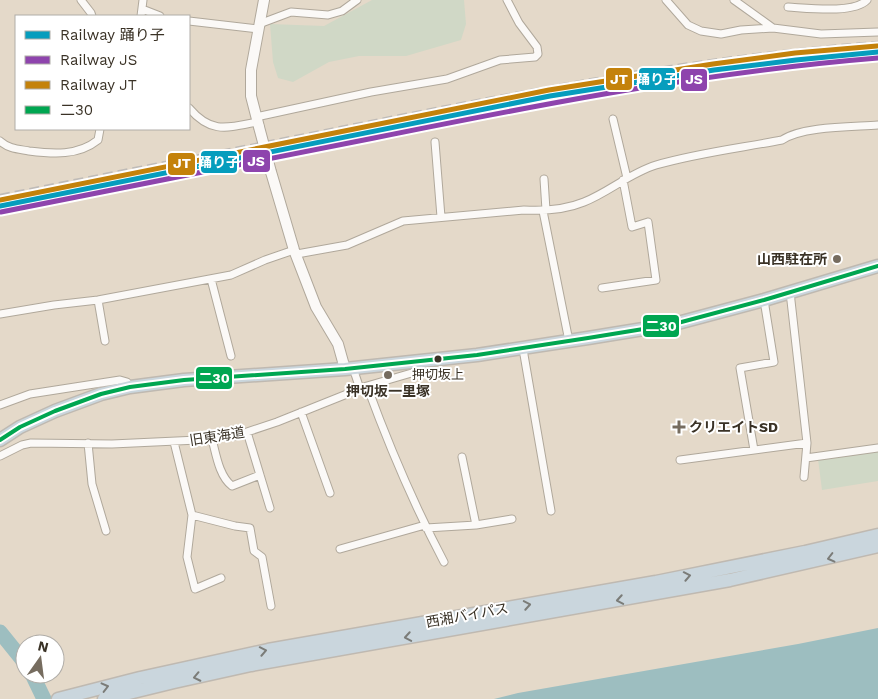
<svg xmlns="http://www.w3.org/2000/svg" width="878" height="699" font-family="'Work Sans','Noto Sans JP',sans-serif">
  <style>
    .green { fill: #d0d8c6 }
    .water { fill: #9dbec0 }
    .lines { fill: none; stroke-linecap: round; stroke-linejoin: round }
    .river { stroke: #9dbec0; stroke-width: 15 }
    .street-casing { stroke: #b0a89b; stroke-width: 9 }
    .secondary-casing { stroke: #b0a89b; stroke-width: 12 }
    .highway-casing { stroke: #bfb9b1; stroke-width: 15 }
    .street { stroke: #fbf9f7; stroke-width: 7 }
    .secondary { stroke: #fbf9f7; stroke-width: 10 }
    .highway { stroke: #cad6dd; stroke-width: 12 }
    .rail { stroke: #bfbbb7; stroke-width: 2.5; stroke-dasharray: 10 5; stroke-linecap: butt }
    .secondary-bridge-casing { stroke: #b0a89b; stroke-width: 12; stroke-linecap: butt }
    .secondary-bridge { stroke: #fbf9f7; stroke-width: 10 }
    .bus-1-casing { stroke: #fff; stroke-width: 8 }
    .bus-1 { stroke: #00a651; stroke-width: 4 }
    .rail-1-casing { stroke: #fff; stroke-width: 9 }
    .rail-2-casing { stroke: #fff; stroke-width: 9 }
    .rail-3-casing { stroke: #fff; stroke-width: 9 }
    .rail-1 { stroke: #069dbd; stroke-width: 5 }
    .rail-2 { stroke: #8e44ad; stroke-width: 5 }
    .rail-3 { stroke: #c4820b; stroke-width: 5 }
    .oneway { stroke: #7b7c78 }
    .poi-dot { fill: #766c5f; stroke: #fff; stroke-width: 2 }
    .bus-dot { fill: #3a3226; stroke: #fff; stroke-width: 2 }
    .labels { text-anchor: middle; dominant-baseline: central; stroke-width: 4; stroke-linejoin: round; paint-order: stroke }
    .bus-label { font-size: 13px; fill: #3a3226; stroke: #fff }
    .poi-label { font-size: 14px; font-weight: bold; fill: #3a3226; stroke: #fff; text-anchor: end }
    .street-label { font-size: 14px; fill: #3a3226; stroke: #fff }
    .line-badge { stroke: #fff; stroke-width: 2 }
    .badge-label { font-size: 14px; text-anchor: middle; font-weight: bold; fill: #fff }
  </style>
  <rect width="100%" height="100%" fill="#e4d9c9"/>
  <path class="green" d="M372 0H464L466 24 461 40 406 56H359L329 62 293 82 278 78 273 62 270 24 324 26Z
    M878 451V481L822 490 818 459Z"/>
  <path class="water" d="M878 628V699H494L518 693 798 644Z"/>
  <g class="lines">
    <path class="river" d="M0 632 25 663
      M32 674 44 699"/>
    <g class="street-casing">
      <path id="street" d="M81 0 91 13 92 16
        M666 0 688 25 701 31 721 34 741 30 773 28 821 34 878 32
        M734 0 773 28
        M788 7C807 8 854 14 867 0
        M142 9 160 16
        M141 16 143 0
        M189 21 258 29
        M259 24 291 12 328 15 342 11 357 0
        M189 108C211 134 227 128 257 122
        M256 117 371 92 447 79 500 60 535 57 538 54 537 47 519 23 507 0
        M613 119 627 178
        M0 141C9 149 18 149 29 151 53 154 78 156 98 140L100 129
        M435 142 441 217
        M544 179 546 210
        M543 211 569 341
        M297 254 347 245 403 221 524 210C543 211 567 209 584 202 609 192 630 173 656 165 697 153 740 148 782 140 803 126 853 127 878 125
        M211 279 231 356
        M602 288 656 280 648 222 632 227 623 180
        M790 292 807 443 804 477
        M98 300 105 341
        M0 314 54 305 98 300 231 275 265 260 294 250
        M523 349 551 511
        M353 368 360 389
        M367 386C389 446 414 505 444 562
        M0 405 30 394 120 380 127 382 130 387
        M301 412 330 493
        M247 432 270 508
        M212 439C216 454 219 476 232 486L260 475
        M174 442 192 515 187 557 195 589 221 578
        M88 443 92 484 106 531
        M754 450 740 368 774 362 764 300
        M0 456 22 445 31 443 112 444 198 440 235 436 277 422 367 386 415 372 420 361
        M462 457 476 525
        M806 458 878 448
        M680 460 807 443
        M192 515 235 526 250 528 254 551 262 557 271 606
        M426 528 476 525 512 519
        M340 549 425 525"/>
    </g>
    <g class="secondary-casing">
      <path id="secondary" d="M259 127 251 96V70L264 0
        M271 172 294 250 316 307 338 344 345 369"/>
    </g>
    <g class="highway-casing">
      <path id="highway" d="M0 440 20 427 55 411 101 394 130 387 184 380 345 369 477 355 588 338 674 324 764 300 878 266
        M58 699 140 678 268 650 656 582 805 552 878 535
        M104 699 174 682 251 665 730 580 878 546"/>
    </g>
    <use href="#street" class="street"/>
    <use href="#secondary" class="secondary"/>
    <use href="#highway" class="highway"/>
    <path class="rail" d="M0 195C130 169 261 143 391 117 553 85 714 54 878 42"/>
    <g class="secondary-bridge-casing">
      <path id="secondary-bridge" d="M259 127 271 172"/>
    </g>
    <use href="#secondary-bridge" class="secondary-bridge"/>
    <g class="bus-1-casing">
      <path id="bus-1" d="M0 440 20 427 55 411 101 394 130 387 184 380 345 369 477 355 588 338 674 324 764 300 878 266"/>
    </g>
    <use href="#bus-1" class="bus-1"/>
    <g class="rail-1-casing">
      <path id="rail-1" d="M0 206 550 96 714 70 796 60 878 52"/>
    </g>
    <g class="rail-2-casing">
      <path id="rail-2" d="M1 212C126 187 250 162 374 138 542 104 707 72 878 58"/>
    </g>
    <g class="rail-3-casing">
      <path id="rail-3" d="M0 200 549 90 713 64 795 53 877 46"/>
    </g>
    <use href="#rail-1" class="rail-1"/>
    <use href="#rail-2" class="rail-2"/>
    <use href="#rail-3" class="rail-3"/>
  </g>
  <defs><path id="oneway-chevron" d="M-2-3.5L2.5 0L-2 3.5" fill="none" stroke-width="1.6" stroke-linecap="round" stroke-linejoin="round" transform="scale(1.25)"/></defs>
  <g class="oneway">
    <use href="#oneway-chevron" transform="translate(831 558) rotate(166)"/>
    <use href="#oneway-chevron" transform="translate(687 576) rotate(-11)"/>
    <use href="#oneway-chevron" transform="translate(620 600) rotate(170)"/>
    <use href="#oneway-chevron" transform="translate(527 605) rotate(-10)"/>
    <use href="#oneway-chevron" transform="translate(408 637) rotate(170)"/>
    <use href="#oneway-chevron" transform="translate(263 651) rotate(-11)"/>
    <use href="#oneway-chevron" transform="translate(197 677) rotate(168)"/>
    <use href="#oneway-chevron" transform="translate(105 687) rotate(-14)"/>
  </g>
  <g class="poi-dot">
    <circle cx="837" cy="259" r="5"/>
    <circle cx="388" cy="375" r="5"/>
    <path d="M676.5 419.5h5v5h5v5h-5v5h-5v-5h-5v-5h5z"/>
  </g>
  <circle class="bus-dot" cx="438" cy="359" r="4.5"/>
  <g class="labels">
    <g class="bus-label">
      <text x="438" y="374">押切坂上</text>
    </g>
    <g class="poi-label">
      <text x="827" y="259">山西駐在所</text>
      <text x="388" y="391" text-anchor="middle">押切坂一里塚</text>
      <text x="689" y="427" text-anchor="start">クリエイトSD</text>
    </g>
    <g class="street-label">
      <text transform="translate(217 436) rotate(-9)">旧東海道</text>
      <text transform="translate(467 615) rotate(-10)">西湘バイパス</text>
    </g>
  </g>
  <g class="line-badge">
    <rect x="605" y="67" width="28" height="24" rx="5" fill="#c4820b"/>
    <rect x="638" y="67" width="38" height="24" rx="5" fill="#069dbd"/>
    <rect x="680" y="68" width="28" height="24" rx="5" fill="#8e44ad"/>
    <rect x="242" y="149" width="29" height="24" rx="5" fill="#8e44ad"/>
    <rect x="200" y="150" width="38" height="24" rx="5" fill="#069dbd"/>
    <rect x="167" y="152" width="29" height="24" rx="5" fill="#c4820b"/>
    <rect x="642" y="314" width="38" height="24" rx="5" fill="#00a651"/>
    <rect x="195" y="366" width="38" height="24" rx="5" fill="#00a651"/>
  </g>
  <g class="badge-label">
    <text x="619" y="84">JT</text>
    <text x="657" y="84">踊り子</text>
    <text x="694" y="84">JS</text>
    <text x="256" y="166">JS</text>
    <text x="219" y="167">踊り子</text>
    <text x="182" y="168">JT</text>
    <text x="661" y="331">二30</text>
    <text x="214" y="383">二30</text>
  </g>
  <rect x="15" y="15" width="175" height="115" fill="#ffffff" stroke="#b0ada8"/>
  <rect x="25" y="31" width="25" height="8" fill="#069dbd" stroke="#b0ada8"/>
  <text x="60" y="40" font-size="15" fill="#3a3226">Railway 踊り子</text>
  <rect x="25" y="56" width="25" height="8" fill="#8e44ad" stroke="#b0ada8"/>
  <text x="60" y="65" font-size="15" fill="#3a3226">Railway JS</text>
  <rect x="25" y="81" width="25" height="8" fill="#c4820b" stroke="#b0ada8"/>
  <text x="60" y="90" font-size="15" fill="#3a3226">Railway JT</text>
  <rect x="25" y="106" width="25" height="8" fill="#00a651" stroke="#b0ada8"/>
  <text x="60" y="115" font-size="15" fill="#3a3226">二30</text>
  <g transform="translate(40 659) rotate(14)"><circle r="24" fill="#ffffff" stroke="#b0ada8"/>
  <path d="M0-4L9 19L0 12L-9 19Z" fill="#766c5f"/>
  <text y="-8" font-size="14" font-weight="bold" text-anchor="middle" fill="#3a3226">N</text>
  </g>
</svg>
